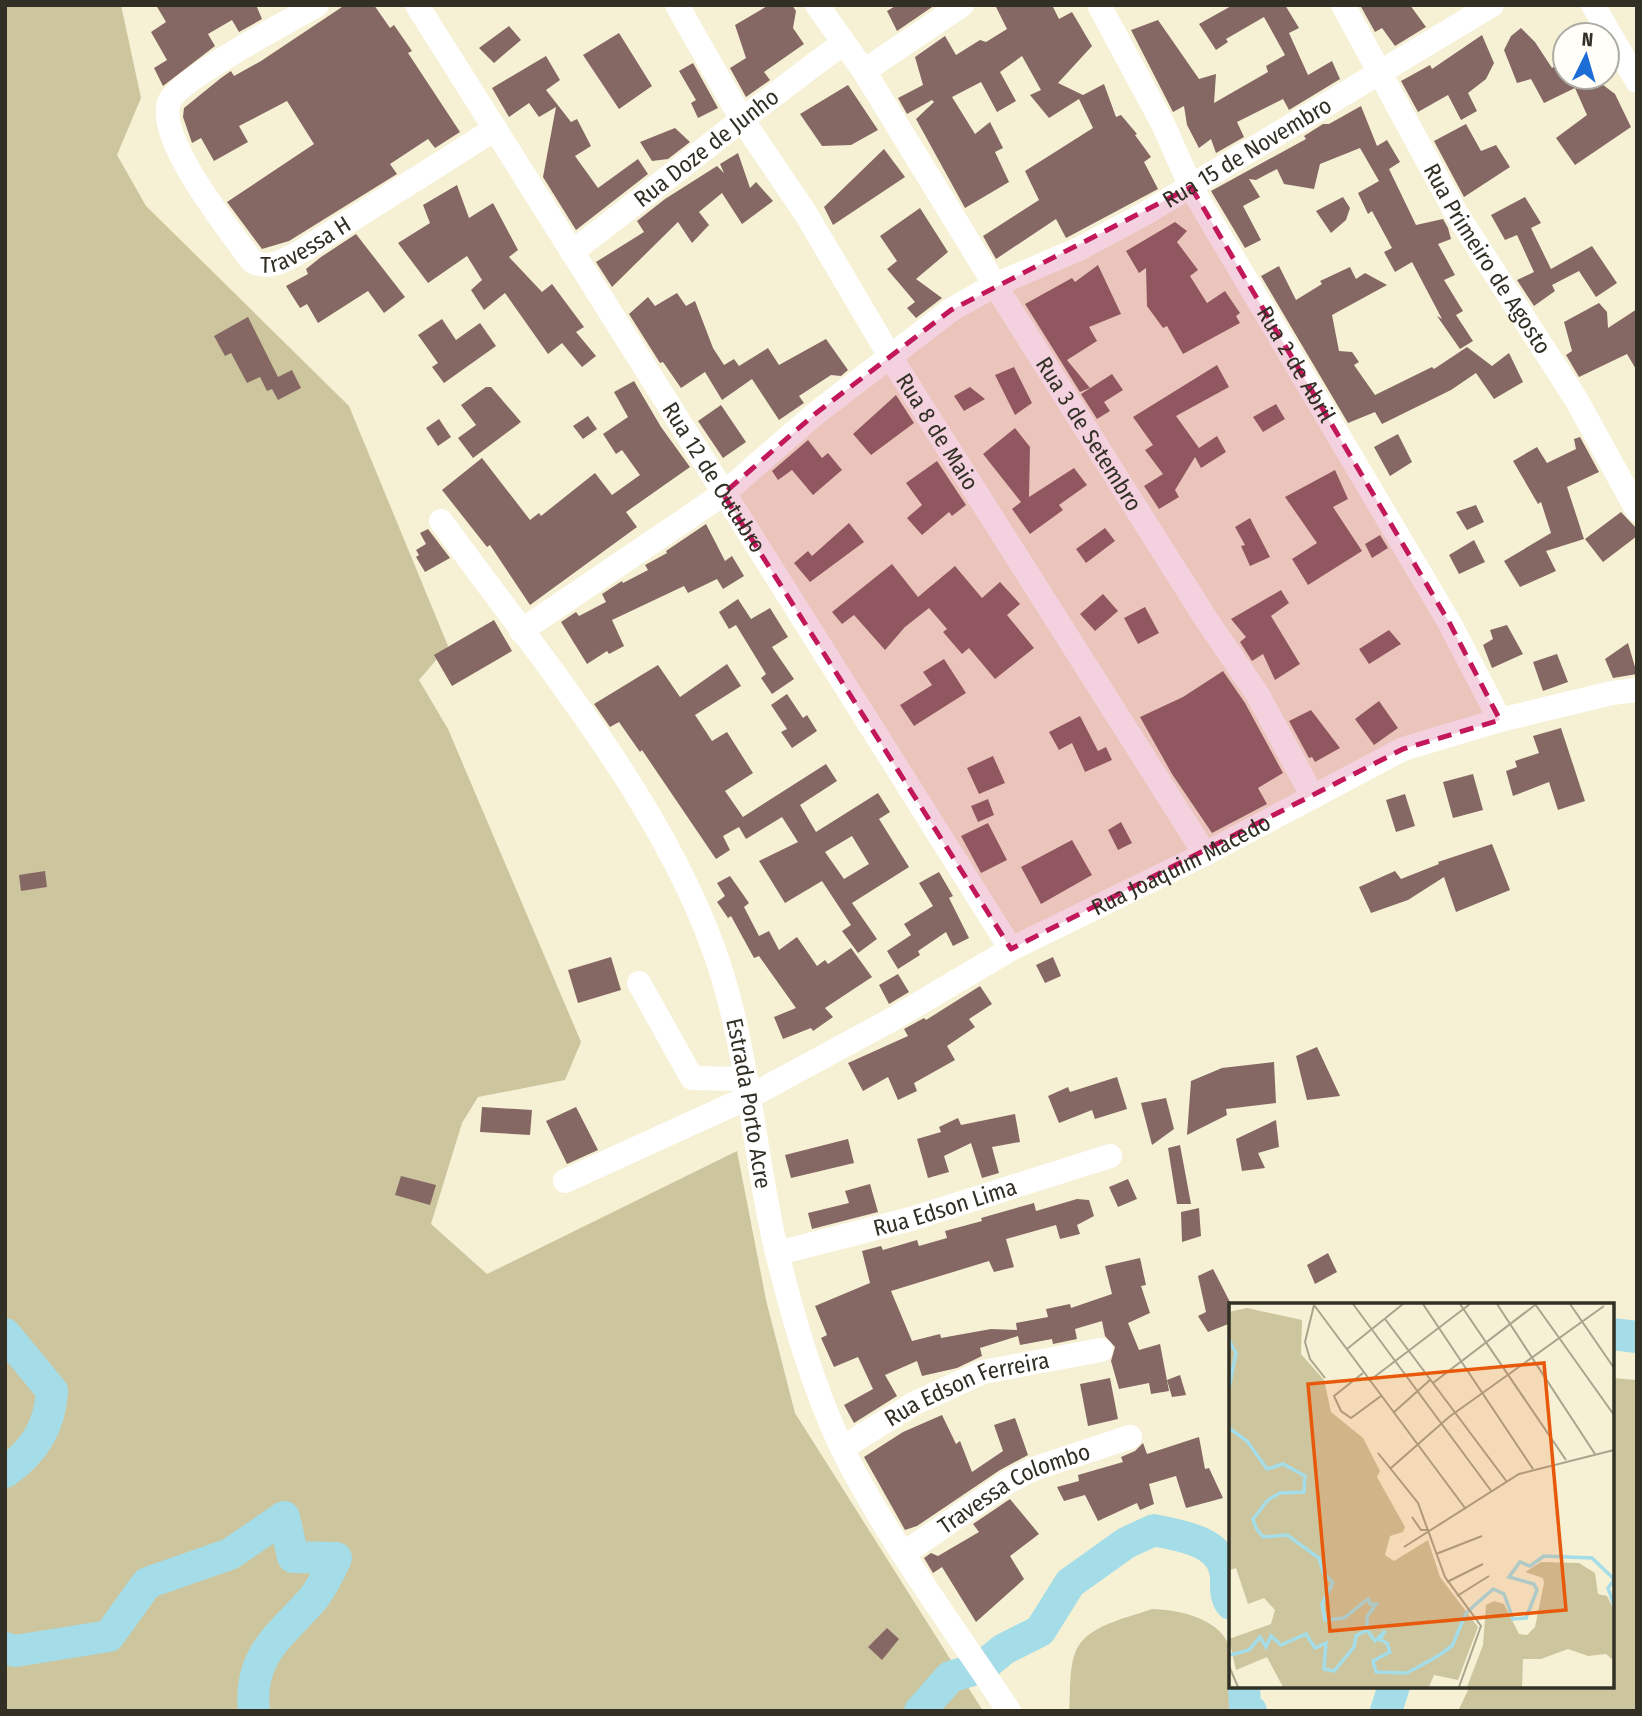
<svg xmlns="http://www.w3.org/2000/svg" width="1642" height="1716" font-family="'Fira Sans Condensed',sans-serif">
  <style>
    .green { fill: #cdc59e }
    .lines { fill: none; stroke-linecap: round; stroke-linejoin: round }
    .river { stroke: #a4dde7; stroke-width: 32 }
    .building { fill: #856763; fill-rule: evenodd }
    .minor { stroke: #fff; stroke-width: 24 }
    .marked { fill: #c2185b; fill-opacity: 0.2; stroke: #c2185b; stroke-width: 5; stroke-dasharray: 14 9; stroke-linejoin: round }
    .labels { text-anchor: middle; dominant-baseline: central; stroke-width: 7; stroke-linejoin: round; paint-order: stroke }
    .street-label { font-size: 23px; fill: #323025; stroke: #fffef8 }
    .inset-river { fill: none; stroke: #a4dde7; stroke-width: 3.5 }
    .inset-road { fill: none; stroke: #a8a48e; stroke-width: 2 }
    .view { fill: #e8590c; fill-opacity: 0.15; stroke: #e8590c; stroke-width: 3.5 }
    .inset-edge { fill: none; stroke: #323025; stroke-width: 3.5 }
  </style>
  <rect width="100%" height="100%" fill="#f6f1d4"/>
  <path class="green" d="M5 5H121L141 98 117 155 146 206 349 406 448 646 419 680 448 729 581 1042 565 1080 478 1097 462 1123 431 1224 487 1274 737 1151 766 1300 795 1413 983 1711H5Z
    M1612 1378 1637 1380V1711H1458L1470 1686H1612Z
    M1152 1609C1181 1610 1224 1619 1231 1652 1233 1663 1231 1676 1231 1686H1246L1251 1711H1069C1071 1692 1068 1661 1079 1645 1093 1624 1130 1617 1152 1609Z"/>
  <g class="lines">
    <path class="river" d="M5 1334 52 1391C50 1427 34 1452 5 1472
      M1612 1334 1637 1337
      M5 1648 15 1651 109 1636 147 1583 230 1554 284 1517 293 1557 336 1558C329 1572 322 1589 311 1601 279 1637 248 1656 254 1711
      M1244 1686 1245 1708 1251 1711
      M920 1711 950 1677 982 1667 1004 1649 1040 1631 1070 1583 1126 1543 1154 1530C1178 1536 1215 1539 1224 1567 1229 1580 1222 1592 1231 1604
      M1386 1711 1394 1686"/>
  </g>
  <path class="building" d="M156 5H256L262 19 239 32 232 20 208 34 215 46 163 86 154 68 167 60 151 32 166 22Z
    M345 5H374L390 28 394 25 412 51 408 53 460 132 435 148 428 139 390 164 397 174 289 241 262 249 227 202 314 144 287 101 239 126 248 142 214 161 201 138 192 143 183 117 184 108 221 78 231 71 234 76 261 61Z
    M769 5H792L796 11 793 28 804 44 764 72 770 80 746 97 730 68 746 58 735 25Z
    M897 5H935L897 31 887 11Z
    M995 5H1052L1059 19 1072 12 1092 46 1058 83 1083 95 1104 84 1116 117 1121 115 1137 134 1135 135 1151 157 1144 162 1158 189 1066 238 1056 219 996 259 983 236 1039 200 1025 171 1093 128 1079 99 1049 118 1030 95 1041 90 1022 56 1000 72 1016 101 997 112 981 82 952 97 975 134 990 122 1003 148 995 152 1009 182 965 208 916 119 934 102 932 100 907 114 898 98 923 85 915 57 945 36 956 55 980 40 986 42 1007 29Z
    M1233 5H1285L1299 28 1289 33 1308 75 1332 61 1340 79 1289 110 1283 99 1237 122 1244 137 1216 153 1211 139 1199 148 1187 125 1184 106 1173 112 1131 30 1158 20 1199 79 1216 74 1214 103 1268 72 1266 66 1285 55 1264 17 1226 39 1228 42 1216 50 1199 24Z
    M1360 5H1410L1426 27 1395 46 1382 28 1375 32Z
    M509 26 521 40 494 63 479 48Z
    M1521 28 1535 42 1552 68 1565 60V77H1596L1594 78 1615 94 1631 127 1575 165 1556 138 1587 115 1575 88 1544 103 1531 79 1517 83 1504 50 1511 36Z
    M619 33 652 86 619 109 583 55Z
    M1482 35 1494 63 1486 79 1468 93 1477 111 1461 120 1448 95 1418 112 1401 81 1430 65 1432 69Z
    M546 56 560 80 546 90 571 122 577 119 591 146 575 156 598 188 638 159 648 174 576 230 543 177 556 107 539 117 529 103 509 117 492 88Z
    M693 63 718 108 698 118 691 103 696 100 679 71Z
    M848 85 878 130 851 145 822 146 800 114Z
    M1361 106 1377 146 1387 140 1400 162 1389 169 1416 225 1443 219 1448 228 1451 239 1438 244 1455 275 1444 280 1463 311 1456 315 1473 341 1460 349 1437 316 1442 319 1412 262 1395 272 1384 252 1392 248 1372 211 1368 214 1358 193 1379 181 1360 148 1320 164 1314 189 1284 184 1277 169 1256 180 1249 179 1260 197 1243 206 1261 240 1245 248 1211 191 1306 139 1304 136 1323 124H1329Z
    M1466 124 1481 151 1496 145 1510 167 1464 197 1434 141Z
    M675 128 690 142 668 159 652 161 640 142Z
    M884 149 905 177 833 225 824 207Z
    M738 153 750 188 756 182 773 201 742 224 722 193 699 212 709 225 692 243 678 222 612 287 596 262 644 232 637 221 665 199 717 166 724 173 720 164Z
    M457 185 469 218 493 203 518 250 509 257 542 292 552 284 584 327 576 332 596 356 582 367 562 343 548 354 505 293 484 310 471 290 482 280 467 256 428 283 398 243 430 223 423 205Z
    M1343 197 1350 208 1346 220 1331 233 1316 211Z
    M1525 197 1541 223 1531 228 1551 269 1592 246 1617 283 1596 297 1579 271 1552 285 1555 291 1534 306 1517 280 1534 272 1517 235 1505 240 1491 215Z
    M920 208 948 252 916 279 942 298 916 318 907 308 915 302 887 269 897 261 880 236Z
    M1175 222 1187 231 1177 242 1198 270 1190 276 1207 303 1225 291 1240 313 1236 316 1240 323 1183 354 1167 326 1163 328 1147 306 1146 268 1139 273 1126 251Z
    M356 234 405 297 384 313 368 291 318 323 307 304 300 308 286 286 308 274 306 269 321 257Z
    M1098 265 1121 314 1089 327 1097 341 1067 360 1090 388 1080 392 1025 304 1072 278 1075 282Z
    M1279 266 1296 300 1322 284 1320 281 1350 267 1356 279 1365 273 1387 285 1332 315 1339 351 1352 352 1359 362 1354 365 1375 395 1432 367 1434 369 1467 347 1492 366 1509 353 1523 382 1494 399 1476 373 1451 390 1382 424 1375 412 1348 423 1261 276Z
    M677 293 686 306 695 301 713 348 724 365 734 359 739 366 768 348 779 365 826 339 848 370 841 376 831 375 799 396 804 403 779 420 752 379 722 400 705 372 681 388 663 362 660 363 629 314 648 297 655 306Z
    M1599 303 1607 312 1608 328 1637 309V371L1627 354 1579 377 1566 355 1572 351 1564 322Z
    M248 317 278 377 292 370 301 388 278 400 272 389 267 391 260 377 247 383 231 353 225 356 214 336Z
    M442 319 456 340 480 323 496 346 444 383 432 367 438 363 418 335Z
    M1217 365 1229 387 1176 416 1199 448 1217 436 1226 452 1201 468 1195 457 1175 490 1179 497 1159 509 1144 486 1163 474 1145 450 1153 445 1133 417Z
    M1014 367 1032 403 1015 415 995 375Z
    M1112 374 1123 390 1104 402 1110 411 1097 419 1081 394Z
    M634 381 661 427 690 467 626 512 637 527 530 605 490 545 487 547 442 490 482 458 530 520 539 513 541 516 595 473 612 495 640 475 622 450 616 454 603 434 628 417 614 392Z
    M486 387H491L521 422 473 458 458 438 476 425 461 405Z
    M970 387 985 399 964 411 954 396Z
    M896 395 914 423 871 455 853 434Z
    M1276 404 1285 419 1263 432 1253 417Z
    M721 405 746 442 723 458 698 421Z
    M588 416 597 429 583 439 573 426Z
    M439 419 451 437 438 446 426 428Z
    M1015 428 1030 447 1029 497 1074 468 1087 485 1059 505 1063 510 1030 534 1012 509 1021 502 983 454Z
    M1398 434 1412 462 1390 476 1374 447Z
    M1580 437 1599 472 1567 487 1584 539 1546 551 1556 571 1520 587 1504 561 1551 533 1541 502 1538 504 1513 461 1537 447 1547 463 1576 449 1574 439Z
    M808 440 822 458 828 453 842 470 813 495 792 470 778 480 772 471Z
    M937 461 966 505 952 516 949 512 922 535 907 518 922 505 906 483Z
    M1335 470 1348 499 1333 507 1362 551 1308 585 1292 559 1317 543 1285 497Z
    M1476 505 1484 522 1467 530 1456 512Z
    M1621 512 1637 529V536L1603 562 1585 539Z
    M1250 518 1270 557 1250 566 1241 546 1245 545 1235 527Z
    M849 523 864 542 810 582 794 563 808 551 812 556Z
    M706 524 725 561 732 556 744 576 723 589 717 579 688 593 684 586 612 620 624 646 609 654 607 651 587 664 561 622 576 612 579 616 606 602 602 594 622 581 623 583 648 570 645 565 667 553 666 551Z
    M1105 528 1115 541 1086 563 1076 549Z
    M428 529 450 558 425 572 416 557 419 555 416 550 426 544 420 533Z
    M1380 535 1388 548 1372 558 1365 544Z
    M1474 540 1485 562 1459 574 1449 555Z
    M892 564 918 597 955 566 982 598 1000 582 1020 604 1007 615 1034 648 995 679 969 648 962 654 943 632 947 629 929 608 905 627 885 650 854 615 842 624 832 612Z
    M1281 590 1289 603 1271 616 1300 664 1275 680 1263 654 1252 661 1240 642 1246 637 1231 619Z
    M1103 594 1118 611 1095 631 1080 614Z
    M738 599 751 619 770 608 788 637 772 647 794 679 772 694 761 678 766 674 736 625 729 629 719 612Z
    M1145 607 1159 633 1138 644 1124 618Z
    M494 620 512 651 452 686 434 655Z
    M1507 625 1523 654 1492 668 1483 645 1493 639 1490 630Z
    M1389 630 1401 644 1369 664 1359 649Z
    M1628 643 1637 674 1613 678 1605 659Z
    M1557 654 1568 682 1543 691 1533 662Z
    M944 659 966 693 914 726 900 705 932 685 923 672Z
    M727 664 741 686 695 715 712 741 727 732 753 773 725 791 743 817 826 764 837 781 800 805 816 832 878 793 890 812 879 819 909 867 852 903 877 939 858 953 842 931 851 925 824 884 822 881 785 903 759 861 798 842 782 817 746 839 739 827 723 836 730 850 716 859 642 750 640 752 619 722 610 727 594 704 658 665 680 697ZM852 836 869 864 844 879 825 852Z
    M1223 671 1245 703 1283 773 1258 788 1267 804 1212 833 1172 774 1140 717 1183 697Z
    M787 694 803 718 807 715 817 731 792 748 781 732 787 729 771 705Z
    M1379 701 1398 728 1374 745 1355 719Z
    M1311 710 1340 748 1315 762 1312 757 1309 758 1289 721Z
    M1080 716 1098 751 1106 747 1112 760 1085 772 1072 743 1059 750 1049 732Z
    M1561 728 1585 801 1558 810 1549 782 1513 796 1506 771 1517 767 1515 761 1539 753 1533 736Z
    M993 756 1005 783 979 794 967 768Z
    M1473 774 1483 810 1453 818 1443 782Z
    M1405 794 1415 826 1396 832 1386 800Z
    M988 799 994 815 978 822 971 806Z
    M1121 822 1132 843 1118 850 1108 830Z
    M988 823 1007 860 981 873 961 836Z
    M1072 840 1092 875 1041 904 1021 867Z
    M1492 844 1510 890 1456 912 1444 877 1408 900 1371 913 1359 887 1395 871 1401 879 1439 864 1438 862Z
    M45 871 47 887 21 891 19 875Z
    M939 872 953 896 949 898 969 938 953 946 946 932 918 951 920 955 898 969 887 951 911 935 904 924 933 906 919 883Z
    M730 876 749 903 744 907 759 936 769 931 779 950 797 937 817 966 825 960 828 964 851 948 872 977 825 1008 833 1017 813 1031 811 1028 783 1039 774 1017 796 1008 759 956 754 958 731 916 728 918 717 902 725 896 717 883Z
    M611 957 621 990 578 1003 568 970Z
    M1053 957 1061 976 1045 983 1036 965Z
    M898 974 909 992 889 1004 879 985Z
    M980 986 992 1004 969 1019 975 1027 947 1046 955 1060 914 1083 917 1091 898 1100 888 1077 863 1091 848 1063 908 1036 904 1029 924 1018 926 1020Z
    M1317 1047 1340 1096 1307 1100 1296 1056Z
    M1274 1062 1276 1103 1226 1109 1227 1115 1187 1135 1191 1081 1222 1068Z
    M1117 1077 1127 1109 1095 1119 1092 1110 1059 1123 1048 1096 1068 1087 1070 1092Z
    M1166 1098 1174 1129 1152 1145 1141 1103Z
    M482 1107 532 1110 530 1135 480 1132Z
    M576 1107 598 1150 567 1164 546 1121Z
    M1015 1114 1020 1142 992 1147 999 1173 982 1178 971 1143 944 1156 949 1172 928 1178 917 1139 941 1132 939 1127 958 1118 961 1125Z
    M1276 1120 1279 1147 1258 1153 1265 1168 1242 1171 1236 1139Z
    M848 1139 854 1163 791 1178 785 1155Z
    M1180 1145 1191 1204H1177L1168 1148Z
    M401 1176 436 1185 430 1205 395 1195Z
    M1128 1179 1137 1199 1118 1207 1109 1187Z
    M870 1184 878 1212 812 1229 808 1213 849 1203 845 1191Z
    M1077 1199 1089 1200 1094 1216 1077 1225 1080 1234 1060 1239 1056 1225 1006 1239 1014 1267 994 1272 989 1261 891 1291 912 1341 940 1334 941 1338 991 1329 1017 1330 1016 1323 1048 1317 1046 1309 1070 1304 1071 1308 1112 1294 1105 1266 1140 1258 1146 1285 1141 1286 1150 1313 1128 1323 1139 1350 1160 1344 1169 1391 1151 1394 1149 1383 1119 1389 1111 1361 1115 1347 1105 1336 1102 1321 1075 1329 1077 1339 1053 1344 1052 1339 1020 1345 1018 1336 980 1348 982 1356 957 1368 922 1376 917 1361 885 1375 897 1396 854 1423 844 1405 873 1389 858 1357 834 1367 821 1338 827 1335 815 1306 870 1283 862 1251 881 1246 883 1250 917 1240 919 1246 947 1238 945 1231 982 1221 981 1218 1034 1203 1036 1211Z
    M1199 1208 1201 1236 1182 1242 1181 1212Z
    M1328 1253 1337 1272 1315 1284 1307 1265Z
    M1213 1269 1231 1304V1323L1208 1332 1198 1316 1206 1312 1198 1276Z
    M1180 1375 1186 1395 1172 1397 1167 1380Z
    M1110 1378 1118 1419 1088 1426 1080 1384Z
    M942 1415 956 1444 960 1441 972 1472 1003 1451 994 1425 1015 1418 1028 1455 1000 1470 917 1526 905 1530 864 1457 903 1432Z
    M1199 1437 1205 1469 1209 1468 1223 1498 1186 1508 1176 1476 1149 1484 1154 1504 1140 1510 1137 1503 1098 1521 1085 1495 1064 1501 1057 1487 1079 1481 1078 1475 1123 1462 1121 1457 1135 1451 1143 1443 1147 1454Z
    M1010 1499 1039 1534 1010 1556 1024 1579 976 1622 942 1567 933 1573 924 1558 931 1553 938 1556 979 1532 973 1524Z
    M887 1628 899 1639 882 1660 868 1647Z"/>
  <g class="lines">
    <g class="minor">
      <path id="s1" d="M317 5C291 20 178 79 169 102 156 139 230 231 252 261 268 271 288 259 302 251L495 129"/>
      <path id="s2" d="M417 5 1011 949"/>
      <path id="s3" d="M677 5 741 118 806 214 891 358 1205 854"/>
      <path id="s4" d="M817 5 864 71 995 285 1206 619 1258 695 1313 797"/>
      <path id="s5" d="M1099 5 1163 124 1191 187 1449 622 1500 720"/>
      <path id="s6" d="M1343 5 1456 213 1576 399 1637 510"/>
      <path d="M1593 5 1637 81"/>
      <path d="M864 71 962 5"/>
      <path id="s7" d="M572 252C663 183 750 111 842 44"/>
      <path id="s8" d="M441 521C537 654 658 795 714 950 749 1048 753 1153 777 1253 793 1317 812 1384 840 1444 884 1535 953 1626 1009 1711"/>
      <path id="s9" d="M521 631 723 494 815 414 951 310 995 285 1079 249 1146 213 1492 5"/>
      <path d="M639 983 692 1078 746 1079"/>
      <path id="s10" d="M565 1181 749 1097 891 1020 1011 949 1205 854 1403 749 1500 720 1612 693 1637 690"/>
      <path id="s11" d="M778 1253 911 1219 1110 1156"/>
      <path id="s12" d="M842 1448 915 1403 983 1372 1101 1350"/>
      <path id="s13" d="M903 1554 1008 1482 1033 1469 1130 1437"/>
    </g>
  </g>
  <path class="marked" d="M1191 187 1449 622 1500 720 1403 749 1011 949 723 494 815 414 951 310Z"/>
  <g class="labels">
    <g class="street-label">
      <text stroke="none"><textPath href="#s7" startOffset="170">Rua Doze de Junho</textPath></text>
      <text stroke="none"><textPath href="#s9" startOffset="873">Rua 15 de Novembro</textPath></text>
      <text stroke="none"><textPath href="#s1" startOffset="420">Travessa H</textPath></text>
      <text stroke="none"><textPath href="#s6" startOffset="292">Rua Primeiro de Agosto</textPath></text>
      <text stroke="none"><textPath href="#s5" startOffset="410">Rua 2 de Abril</textPath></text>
      <text stroke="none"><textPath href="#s3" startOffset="500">Rua 8 de Maio</textPath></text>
      <text stroke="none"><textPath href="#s4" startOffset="508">Rua 3 de Setembro</textPath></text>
      <text stroke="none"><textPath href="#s2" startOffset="558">Rua 12 de Outubro</textPath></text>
      <text stroke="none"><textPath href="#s10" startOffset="693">Rua Joaquim Macedo</textPath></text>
      <text stroke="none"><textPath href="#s8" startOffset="668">Estrada Porto Acre</textPath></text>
      <text stroke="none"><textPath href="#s11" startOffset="173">Rua Edson Lima</textPath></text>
      <text stroke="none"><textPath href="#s12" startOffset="140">Rua Edson Ferreira</textPath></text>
      <text stroke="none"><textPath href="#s13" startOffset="130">Travessa Colombo</textPath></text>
    </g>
  </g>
  <g transform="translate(1229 1303)">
    <rect width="385" height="385" fill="#f6f1d4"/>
    <path d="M18 5 73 17 72 51 95 77 102 109 134 135 151 168 148 174 176 224 174 229 161 233 156 252 165 258 199 237 211 274 249 324 229 377 205 372 200 384H54L38 354 7 367 0 336 42 321 46 307 35 295 19 301 7 265 0 267V9ZM312 259 350 260 366 270 369 291 378 293 385 307V358L377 351 359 353 339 346 312 356H294L293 384H238L254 342 257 302 265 298 275 301 290 331 298 332 306 324 315 280 314 275 296 269Z" fill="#cdc59e"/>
    <path class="inset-river" d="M0 37 7 50 0 85M0 125 18 138 38 166 54 161 76 173 75 189 51 190 39 197 24 216 27 225 34 234 58 232 90 255 94 269 104 280 93 301 96 317 115 315 139 296 141 301H147L138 314V327L146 338 156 328 151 337 158 340 161 349 144 358 147 369 178 370 209 353 223 343 237 310 264 286 275 291 284 316 297 315 308 287 305 281 280 274 291 259 301 263 315 253 363 255 385 276M385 277 379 285 385 302M1 352 20 347 31 334 37 344 42 333 52 342 77 331 86 345 97 340 95 366 105 368 125 344 127 333 138 327"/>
    <path class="inset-road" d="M124 1 263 189M194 1 304 166M231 1 337 157M268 1 366 151M306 1 385 112M341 1 385 65M85 2 236 205M85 2 76 39 81 56 96 75M156 16 278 179M118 46 174 1M134 70 105 93 112 108 122 115 152 93M140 78 241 1M204 80 306 2M164 110 201 77M149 150 189 200 216 274 252 323 230 384M162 165 220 114 375 3M183 214 192 227H200M175 244 290 171 385 147M207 251 253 233M218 279 254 261M228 293 260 273M0 363 9 384"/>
    <path class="view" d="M315 60 337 307 101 328 79 81Z"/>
    <rect width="385" height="385" class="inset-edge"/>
  </g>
  <rect width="1642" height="1716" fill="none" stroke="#323025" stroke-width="14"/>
  <g transform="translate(1586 56) rotate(5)"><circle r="33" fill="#fffef8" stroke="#adaca4" stroke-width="2"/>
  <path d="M0-5L12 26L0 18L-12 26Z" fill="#1d6dd7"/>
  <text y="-10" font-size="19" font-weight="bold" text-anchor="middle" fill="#323025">N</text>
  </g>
</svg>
